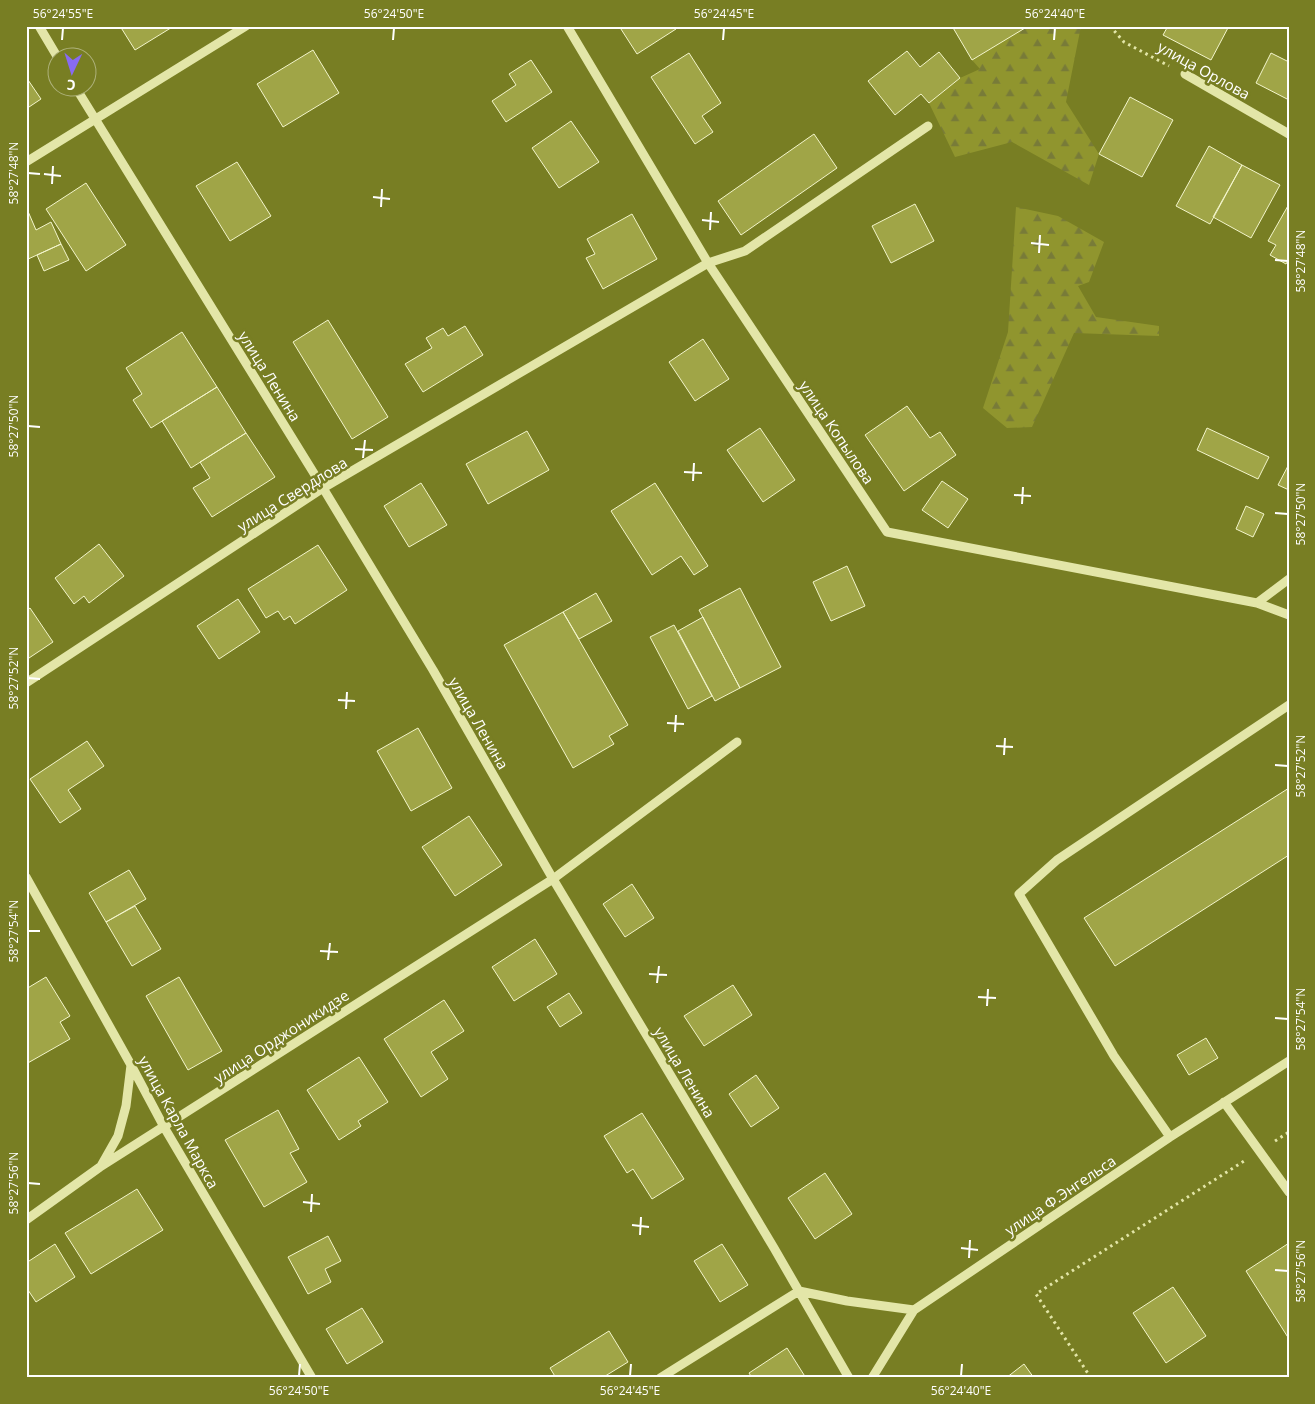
<svg xmlns="http://www.w3.org/2000/svg" width="1315" height="1404" font-family="'Open Sans',sans-serif">
  <style>
    .forest { fill: url(#forest-firs) }
    .building { fill: #a0a547; stroke: #f3f5cb }
    .lines { fill: none; stroke-linecap: round; stroke-linejoin: round }
    .path { stroke: #e3e6a8; stroke-width: 3; stroke-dasharray: 2.5 4; stroke-linecap: butt }
    .minor { stroke: #e3e6a8; stroke-width: 9 }
    .ticks { fill: none; stroke: #fff; stroke-width: 2 }
    .labels { text-anchor: middle; dominant-baseline: central; stroke-width: 5; stroke-linejoin: round; paint-order: stroke }
    .street-label { font-size: 15px; fill: #fff; stroke: #787e23 }
    .neatline { fill: none; stroke: #fff; stroke-width: 2 }
    .ticks-label { font-size: 12px; text-anchor: middle; fill: #fff }
  </style>
  <defs>
    <pattern id="forest-firs" width="22" height="20" patternUnits="userSpaceOnUse" patternTransform="scale(1.25)"><rect width="22" height="20" fill="#90952e"/><path d="M5 1l3.5 6h-7zM16 11l3.5 6h-7z" fill="#787b38"/></pattern>
  </defs>
  <rect width="100%" height="100%" fill="#787e23"/>
  <path class="forest" d="M1026 26H1081L1066 102 1099 154 1089 185 1012 142 955 157 929 103 960 78 980 69 972 60Z
    M1016 207 1058 216 1104 242 1089 282 1078 286 1096 317 1159 326V336L1074 333 1032 427 1007 428 983 408 1008 332Z"/>
  <path class="building" d="M120 26H174L135 50Z
    M619 26H674L676 29 637 54Z
    M952 26H1024L1025 28 972 60Z
    M1168 26H1229L1211 60 1163 35Z
    M313 50 339 93 283 127 257 84Z
    M907 51 920 67 939 52 960 78 929 103 921 94 895 115 868 81Z
    M689 53 721 103 702 116 713 132 695 144 651 77Z
    M1271 53 1289 62V100L1256 83Z
    M531 60 552 92 506 122 492 101 516 85 509 74Z
    M26 77 41 99 26 109Z
    M1130 97 1173 120 1142 177 1099 154Z
    M571 121 599 162 559 188 532 148Z
    M814 134 837 168 741 235 718 201Z
    M1209 146 1242 165 1210 224 1176 206Z
    M237 162 271 216 230 241 196 186Z
    M1242 165 1280 185 1251 238 1213 217Z
    M86 183 126 245 86 271 46 209Z
    M915 204 934 241 891 263 872 226Z
    M1289 204V259L1286 264 1270 255 1276 245 1268 241Z
    M27 209 36 230 51 222 61 244 26 260Z
    M632 214 657 259 603 289 586 258 595 254 587 239Z
    M61 244 69 260 44 271 37 255Z
    M328 320 388 417 352 439 293 342Z
    M465 326 483 355 423 392 405 364 432 348 426 338 443 328 448 336Z
    M182 332 217 387 151 428 133 400 142 394 126 368Z
    M703 339 729 379 695 401 669 362Z
    M217 387 246 433 191 468 162 421Z
    M907 406 930 438 940 432 956 455 904 491 865 435Z
    M760 428 795 480 763 502 727 450Z
    M1207 428 1269 457 1258 479 1197 450Z
    M527 431 549 470 488 504 466 464Z
    M246 433 275 477 212 517 193 488 210 478 200 462Z
    M1289 464V490L1278 485Z
    M942 481 968 499 948 528 922 510Z
    M421 483 447 525 409 547 384 506Z
    M655 483 708 566 694 575 681 556 652 575 611 511Z
    M1246 506 1264 514 1253 537 1236 529Z
    M99 544 124 576 89 603 84 596 74 604 55 578Z
    M318 545 347 590 295 624 290 616 284 620 278 611 266 618 248 589Z
    M847 566 865 606 831 621 813 582Z
    M740 588 781 667 740 688 699 610Z
    M596 593 612 621 579 639 563 612Z
    M238 599 260 632 219 659 197 626Z
    M30 608 53 642 26 660V611Z
    M563 612 628 725 609 736 614 744 573 768 504 645Z
    M703 617 740 688 715 701 678 631Z
    M674 625 712 696 688 709 650 637Z
    M418 728 452 788 411 811 377 751Z
    M87 741 104 766 68 790 81 809 60 823 30 779Z
    M1289 788V855L1115 966 1084 918Z
    M469 816 502 865 455 896 422 847Z
    M129 870 146 899 106 922 89 893Z
    M632 884 654 918 625 937 603 904Z
    M135 906 161 949 132 966 106 922Z
    M535 939 557 974 514 1001 492 967Z
    M46 977 70 1016 60 1022 70 1039 26 1064V989Z
    M179 977 222 1051 188 1070 146 996Z
    M733 985 752 1015 704 1046 684 1016Z
    M569 993 582 1013 560 1027 547 1007Z
    M444 1000 464 1031 431 1052 448 1079 421 1097 384 1039Z
    M1206 1038 1218 1058 1189 1075 1177 1055Z
    M359 1057 388 1102 358 1121 361 1126 339 1140 307 1090Z
    M756 1075 779 1108 751 1127 729 1094Z
    M278 1110 299 1149 290 1153 307 1182 264 1207 225 1140Z
    M642 1113 684 1179 652 1199 633 1169 627 1173 604 1136Z
    M825 1173 852 1214 815 1239 788 1198Z
    M137 1189 163 1230 91 1274 65 1233Z
    M328 1236 341 1261 325 1269 331 1282 308 1294 288 1257Z
    M1289 1243V1339L1246 1271Z
    M55 1244 75 1277 36 1302 26 1287V1263Z
    M722 1244 748 1285 720 1302 694 1261Z
    M1173 1287 1206 1336 1166 1363 1133 1313Z
    M362 1308 383 1342 347 1364 326 1329Z
    M609 1331 628 1362 602 1378H556L550 1368Z
    M787 1348 806 1378H752L749 1373Z
    M1024 1364 1034 1378H1006Z"/>
  <g class="lines">
    <path class="path" d="M1110 26 1124 42 1169 66
      M1275 1141 1289 1132
      M1091 1378 1036 1294 1244 1161"/>
    <path class="minor" d="M39 26 58 58
      M567 26 708 263 887 532 1257 603 1289 615
      M1185 74 1289 134
      M76 88 323 488 433 670 553 879 774 1248 849 1378
      M26 162 246 26
      M1257 603 1289 579
      M26 683 323 488 708 263 745 251 928 126
      M26 877 131 1065 164 1127 312 1378
      M1224 1102 1289 1192
      M1170 1137 1114 1056 1019 894 1057 860 1289 705
      M101 1166 118 1136 126 1106 131 1065
      M26 1220 100 1167 553 879 737 742
      M660 1378 799 1291 847 1301 914 1310
      M872 1378 914 1310 1170 1137 1289 1061"/>
  </g>
  <path class="ticks" d="M62 40 63 28M393 40 394 28M723 40 724 28M1054 40 1055 28M28 173 40 174M44 174 61 176M52 184 53 166M373 197 390 199M381 207 382 189M702 220 719 222M710 230 711 212M1031 243 1049 245M1039 253 1040 235M1275 260 1288 261M28 426 40 427M355 449 373 450M363 458 365 440M684 472 702 473M693 481 694 463M1014 495 1031 496M1022 504 1023 487M1275 513 1288 514M28 678 40 679M338 700 355 701M346 709 347 692M667 723 684 724M675 732 676 715M996 746 1013 747M1004 755 1005 738M1275 765 1288 766M28 931H40M320 951 338 952M328 960 330 943M649 974 667 975M657 983 659 966M978 997 996 998M987 1006 988 989M1275 1018 1288 1019M28 1183 40 1184M303 1202 320 1204M311 1212 312 1194M632 1225 649 1227M640 1235 641 1217M961 1248 978 1250M969 1258 970 1240M1275 1270 1288 1271M299 1376 300 1364M630 1376 631 1364M961 1376 962 1364"/>
  <g class="labels">
    <g class="street-label">
      <text transform="translate(1204 70) rotate(29)">улица Орлова</text>
      <text transform="translate(270 376) rotate(58)">улица Ленина</text>
      <text transform="translate(837 432) rotate(56)">улица Копылова</text>
      <text transform="translate(292 494) rotate(-32)">улица Свердлова</text>
      <text transform="translate(479 723) rotate(60)">улица Ленина</text>
      <text transform="translate(281 1036) rotate(-33)">улица Орджоникидзе</text>
      <text transform="translate(685 1072) rotate(59)">улица Ленина</text>
      <text transform="translate(179 1122) rotate(61)">улица Карла Маркса</text>
      <text transform="translate(1060 1195) rotate(-34)">улица Ф.Энгельса</text>
    </g>
  </g>
  <rect width="1315" height="1404" fill="none" stroke="#787e23" stroke-width="55"/>
  <g transform="translate(72 72) rotate(184)"><circle r="24" fill="#787e23" stroke="#aeb27b"/>
  <path d="M0-4L9 19L0 12L-9 19Z" fill="#886bf1"/>
  <text y="-8" font-size="14" font-weight="bold" text-anchor="middle" fill="#ffffff">С</text>
  </g>
  <rect x="28" y="28" width="1260" height="1348" class="neatline"/>
  <g class="ticks-label">
    <text x="63" y="18">56°24'55"E</text>
    <text x="394" y="18">56°24'50"E</text>
    <text x="724" y="18">56°24'45"E</text>
    <text x="1055" y="18">56°24'40"E</text>
    <text transform="translate(14 173) rotate(-90)" y="4">58°27'48"N</text>
    <text transform="translate(1301 261) rotate(-90)" y="4">58°27'48"N</text>
    <text transform="translate(14 426) rotate(-90)" y="4">58°27'50"N</text>
    <text transform="translate(1301 514) rotate(-90)" y="4">58°27'50"N</text>
    <text transform="translate(14 678) rotate(-90)" y="4">58°27'52"N</text>
    <text transform="translate(1301 766) rotate(-90)" y="4">58°27'52"N</text>
    <text transform="translate(14 931) rotate(-90)" y="4">58°27'54"N</text>
    <text transform="translate(1301 1019) rotate(-90)" y="4">58°27'54"N</text>
    <text transform="translate(14 1183) rotate(-90)" y="4">58°27'56"N</text>
    <text transform="translate(1301 1271) rotate(-90)" y="4">58°27'56"N</text>
    <text x="299" y="1395">56°24'50"E</text>
    <text x="630" y="1395">56°24'45"E</text>
    <text x="961" y="1395">56°24'40"E</text>
  </g>
</svg>
